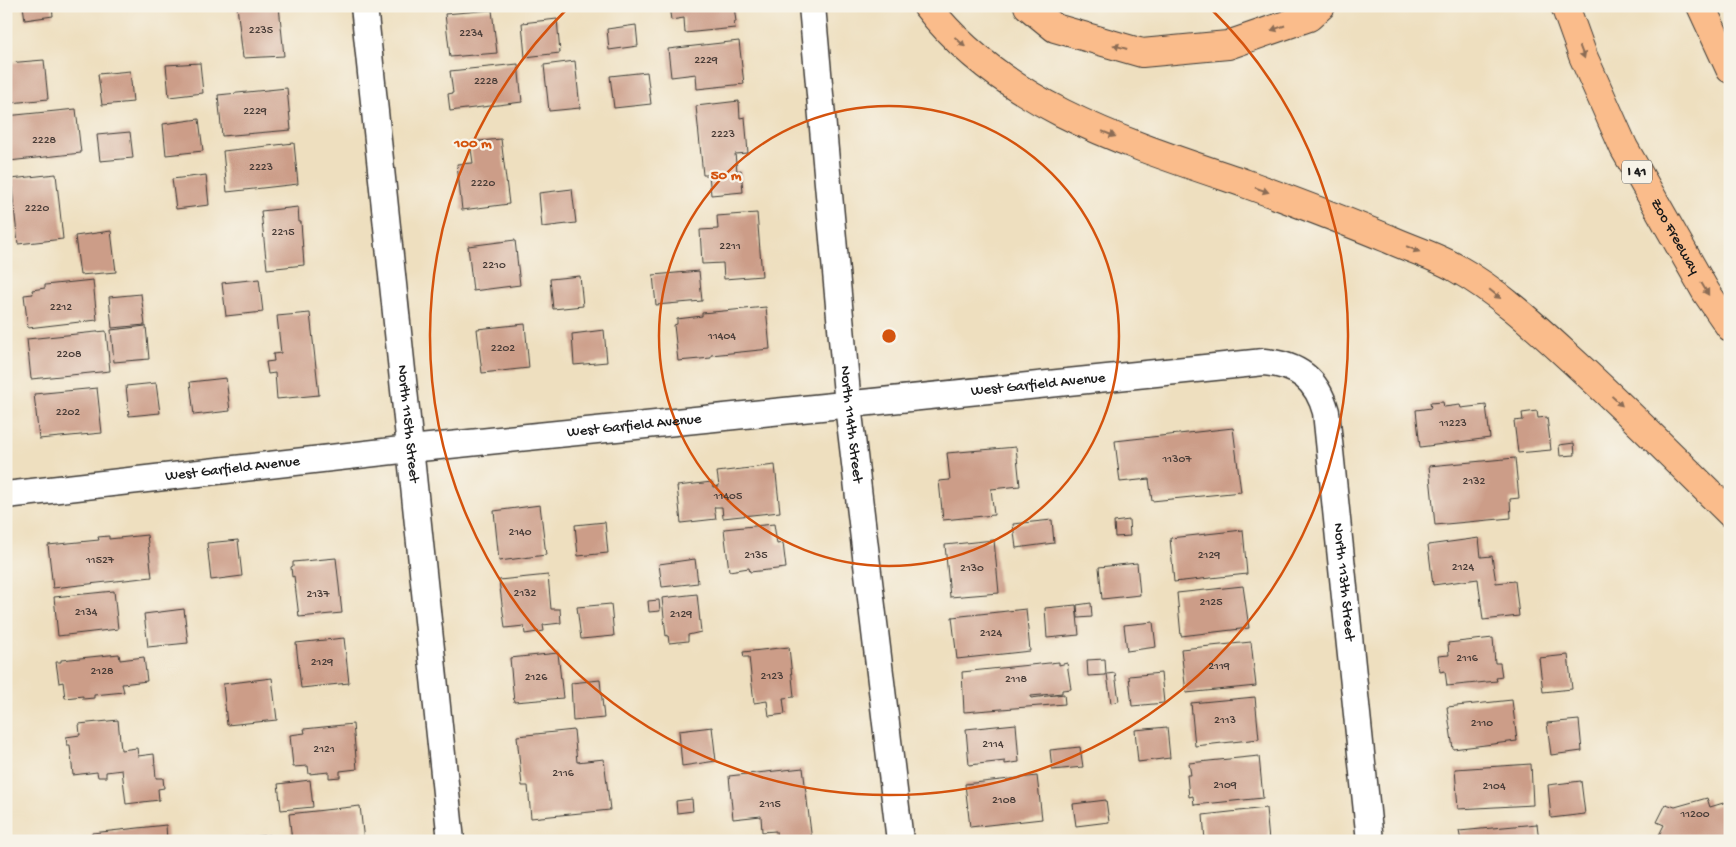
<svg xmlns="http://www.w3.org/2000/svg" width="1736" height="847" font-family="'Gochi Hand',sans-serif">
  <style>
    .building { fill: #cc9d88 }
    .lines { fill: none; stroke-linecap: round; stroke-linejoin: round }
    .minor-casing { stroke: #3c3934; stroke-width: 29 }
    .motorway-casing { stroke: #3c3934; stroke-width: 30 }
    .minor { stroke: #fff; stroke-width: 26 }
    .motorway { stroke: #fabc8b; stroke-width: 28 }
    .oneway { fill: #8b6c54 }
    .ring { fill: none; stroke: #d4530e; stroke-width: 2.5 }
    .labels { text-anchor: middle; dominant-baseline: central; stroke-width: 4.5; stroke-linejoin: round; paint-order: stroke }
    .number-label { font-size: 12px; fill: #483c37 }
    .shield { fill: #f7f3e8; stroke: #5e5c59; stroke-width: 1 }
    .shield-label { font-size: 14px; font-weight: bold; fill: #1c1c1c }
    .street-label { font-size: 15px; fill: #1c1c1c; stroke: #f7f3e8 }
    .centre { fill: #d4530e; stroke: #f7f3e8; stroke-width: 2.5 }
    .ring-label { font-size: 15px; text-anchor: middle; font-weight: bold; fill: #d4530e; stroke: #f7f3e8; stroke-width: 4.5; stroke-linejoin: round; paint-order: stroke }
  </style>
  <rect width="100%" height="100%" fill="#f7f3e8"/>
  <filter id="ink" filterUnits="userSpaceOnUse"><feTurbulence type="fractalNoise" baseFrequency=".02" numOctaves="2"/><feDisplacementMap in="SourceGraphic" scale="10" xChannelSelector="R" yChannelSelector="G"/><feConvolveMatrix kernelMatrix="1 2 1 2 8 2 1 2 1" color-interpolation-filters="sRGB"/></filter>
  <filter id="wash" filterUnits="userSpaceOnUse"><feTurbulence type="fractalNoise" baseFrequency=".0096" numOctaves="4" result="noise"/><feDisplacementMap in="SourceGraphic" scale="20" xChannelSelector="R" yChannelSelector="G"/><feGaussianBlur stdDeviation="1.12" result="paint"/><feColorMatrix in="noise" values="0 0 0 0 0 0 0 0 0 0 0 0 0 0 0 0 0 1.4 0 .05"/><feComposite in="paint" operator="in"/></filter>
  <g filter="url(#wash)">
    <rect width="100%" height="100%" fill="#eedfbf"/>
    <g id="blocks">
      <path class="building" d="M23 6H52L53 16 25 20Z
        M237 6H279L284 56 243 58Z
        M669 6H734L736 22H734L735 28 685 33 684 18 671 20Z
        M492 10 497 53 450 57 445 14Z
        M557 19 560 53 525 57 522 23Z
        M636 25 638 46 609 50 607 29Z
        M739 41 744 84 697 89 696 74 671 77 668 49Z
        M44 60 48 99 11 103 10 89H6V76H8L7 63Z
        M575 61 580 108 549 111 544 65Z
        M200 63 203 93 169 97 166 65Z
        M518 64 522 102 450 111 448 94 453 93 450 71Z
        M130 71 133 102 102 105 98 74Z
        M647 72 651 104 614 108 610 76Z
        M287 88 291 130 222 136 218 95Z
        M739 101 740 118 745 117 748 153 735 154 737 171 741 170 743 192 711 195 709 175H703L696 106Z
        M76 109 81 153 9 161 6 116Z
        M199 119 203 151 166 155 163 124Z
        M130 132 133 158 100 161 97 135Z
        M501 139 509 204 462 210 457 164 473 163 470 142Z
        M294 143 298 184 227 192 223 151Z
        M56 174 63 239 18 244 11 179Z
        M206 175 209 205 176 209 172 179Z
        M572 189 576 223 542 227 539 193Z
        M298 207 299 222H301L304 265 267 269 261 211Z
        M757 213 762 276 724 279 723 263 702 264 700 230 718 229 717 216Z
        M111 231 116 272 80 275 75 236Z
        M515 240 520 285 473 291 468 246Z
        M699 271 702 301 656 305 653 275Z
        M580 276 583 306 553 309 550 279Z
        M259 279 263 312 226 316 222 283Z
        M93 280 97 320 28 328 24 295 33 294 32 290 45 288V285Z
        M141 294 145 325 112 328 109 297Z
        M766 307 770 349 711 355V358L678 361 674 325 677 324V319L702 316V313Z
        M310 313 319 395 277 399 275 373 268 374 266 362 274 361 273 354 281 353 277 316Z
        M525 324 529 368 482 373 477 329Z
        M146 326 149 359 114 362 111 330Z
        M604 330 607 362 574 365 572 334Z
        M106 331 110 371 31 379 27 339Z
        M226 378 230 411 194 415 190 382Z
        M156 383 160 413 129 416 126 386Z
        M97 388 102 433 39 439 34 394Z
        M1443 402 1444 407 1460 405 1461 408 1486 405 1490 438 1420 447 1416 410 1431 408 1430 403Z
        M1537 411 1538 418 1547 417 1551 450 1518 453 1514 421 1523 420 1522 413Z
        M1233 428 1241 492 1152 501 1149 479 1120 482 1115 441Z
        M1574 443 1575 455 1560 456 1559 445Z
        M1016 447 1020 486 991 489 994 515 943 520 939 481 950 480 947 453Z
        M1515 458 1519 498 1510 499 1511 518 1435 525 1429 466Z
        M775 465 780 512 723 518 722 507H714L716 519 681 523 677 486 712 482 713 487 719 486 717 472Z
        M540 505 546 555 499 561 494 511Z
        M1052 520 1054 543 1016 548 1013 524Z
        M1129 520 1130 536 1115 537 1114 522Z
        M605 522 608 553 578 556 575 525Z
        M774 524 777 544 783 543 786 568 750 572 749 568 729 571 724 529Z
        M1243 530 1247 574 1174 582 1170 538Z
        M147 535 152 577 53 588 48 545 99 540 98 537 109 536V539Z
        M1479 538 1481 557 1492 556 1496 583 1515 581 1519 616 1483 620 1478 579 1433 585 1428 545Z
        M238 540 242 576 211 580 207 543Z
        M994 540 999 593 950 597 945 545Z
        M336 558 342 613 299 617 294 576 292 577 291 567 293 566V562Z
        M695 559 698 583 662 587 659 564Z
        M1137 563 1140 595 1102 599 1099 567Z
        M548 575 551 609H560L561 623 543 625 544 631 525 634 524 626 505 628 499 580Z
        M1243 586 1249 628 1181 636 1177 593Z
        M114 591 118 629 58 636 54 597Z
        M697 594 701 632 688 635V641L669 643 668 635 666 636 662 598Z
        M659 600 660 611 649 612 648 601Z
        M1091 603 1092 617 1078 618 1077 605Z
        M611 604 614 636 581 639 577 607Z
        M1076 605 1079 635 1047 638 1045 608Z
        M184 609 188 643 148 647 144 614Z
        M1026 609 1030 651 957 659 952 617Z
        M1153 622 1156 647 1127 651 1124 625Z
        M344 638 349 683 301 688 296 643Z
        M1493 638 1495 663H1500L1502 677 1496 678 1497 681 1447 686 1445 671 1440 672 1438 656 1449 655 1448 643Z
        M1251 642 1256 686 1186 693 1181 649Z
        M789 647 794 697 783 698 785 714 769 716 767 701 754 703 749 657H744L743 652Z
        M558 653 563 698 514 702 510 658Z
        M119 654 120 660 144 657 147 681 122 684 124 692 94 695V698L83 699V696L65 698 63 682 59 683 56 662H61V660Z
        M1568 655 1572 689 1543 692 1539 658Z
        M1105 659 1106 675 1088 676 1087 660Z
        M1059 662V665L1067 663 1071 689 1062 690V693L1031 696V698L1064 694 1065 704 964 712 962 672Z
        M1115 673 1119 701 1111 703 1107 674Z
        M1161 673 1164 703 1132 706 1129 676Z
        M272 678 277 720 227 725 223 684Z
        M600 680 604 718 573 721 571 683Z
        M1255 697 1259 739 1195 746 1191 703Z
        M1512 700 1517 741 1453 749 1447 707Z
        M118 720 121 750 137 748 138 756 154 754 156 778H163L164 788 158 789 159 800 126 804 122 770 106 772V777H98L97 772 73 775 70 745H67L66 737 80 735 79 724Z
        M1579 720 1582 751 1551 755 1547 723Z
        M353 724 357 769 340 771V777L329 778V772L309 774 308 766 293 767 290 735 305 733 304 729Z
        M1016 724 1019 762 1005 764V761L969 765 966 729Z
        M712 727 716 761 682 766 679 731Z
        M1167 727 1170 758 1138 762 1135 730Z
        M574 730 577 762 604 759 610 810 531 818 528 786H522L517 736Z
        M1080 747 1083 767 1052 770 1050 750Z
        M1259 756 1263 798 1194 805 1193 796 1189 797 1187 775H1191L1189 763Z
        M1531 764 1533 805 1458 809 1455 769Z
        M803 768 812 841H777L776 831 762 832 761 816 733 819 729 776Z
        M1037 776 1042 819 970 827 965 784Z
        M310 780 313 807 281 810 278 784Z
        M1581 781 1585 814 1551 818 1548 785Z
        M1707 798 1710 807 1730 801V841H1656L1664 825 1657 822 1666 804 1675 807Z
        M692 799 693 811 677 813 676 801Z
        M1106 800 1109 822 1076 826 1073 804Z
        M360 806 364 841H292L289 814Z
        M1266 808 1269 841H1205L1203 815Z
        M1537 824 1539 841H1461L1459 831Z
        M166 825 167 841H92V833Z
        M270 835 271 841H234V839Z"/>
    </g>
  </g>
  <g filter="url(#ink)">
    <use href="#blocks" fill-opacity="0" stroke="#3c3934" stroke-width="1"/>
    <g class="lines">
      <g class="minor-casing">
        <g id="minor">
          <path id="s1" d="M364 6 451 841"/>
          <path id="s2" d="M812 6 848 405 900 841"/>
          <path id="s3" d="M6 495 410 449 1264 362C1298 365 1317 379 1326 412L1370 841"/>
        </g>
      </g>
      <g class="motorway-casing">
        <g id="motorway">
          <path d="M927 6C1004 106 1129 144 1244 183 1293 201 1341 219 1389 239 1411 249 1435 256 1456 268 1499 292 1537 328 1573 361 1627 410 1678 462 1730 513"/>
          <path d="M1028 6 1055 28 1142 53 1228 45 1309 17 1321 6"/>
          <path id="s4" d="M1565 6 1583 56 1624 148 1706 292 1730 327"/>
          <path d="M1701 6 1730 69"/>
        </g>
      </g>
      <use href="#minor" class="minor"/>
      <use href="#motorway" class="motorway"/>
    </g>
    <defs><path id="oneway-solid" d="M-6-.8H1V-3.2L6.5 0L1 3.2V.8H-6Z" transform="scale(1.25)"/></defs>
    <g class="oneway">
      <use href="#oneway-solid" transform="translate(1278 28) rotate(161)"/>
      <use href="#oneway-solid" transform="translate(960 42) rotate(43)"/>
      <use href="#oneway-solid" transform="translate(1120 47) rotate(-164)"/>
      <use href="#oneway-solid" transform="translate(1582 52) rotate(69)"/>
      <use href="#oneway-solid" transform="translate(1109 134) rotate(22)"/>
      <use href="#oneway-solid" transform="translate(1262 190) rotate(19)"/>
      <use href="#oneway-solid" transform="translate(1413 249) rotate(23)"/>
      <use href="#oneway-solid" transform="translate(1705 289) rotate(59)"/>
      <use href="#oneway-solid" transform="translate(1495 294) rotate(39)"/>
      <use href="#oneway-solid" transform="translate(1617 401) rotate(43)"/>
    </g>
  </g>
  <g class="ring">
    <circle cx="889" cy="336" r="230"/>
    <path d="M1211 9A459 459 0 1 1 567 9"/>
  </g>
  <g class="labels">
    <g class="number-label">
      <text x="261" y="31">2235</text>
      <text x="471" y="34">2234</text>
      <text x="706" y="61">2229</text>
      <text x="486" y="82">2228</text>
      <text x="255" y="112">2229</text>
      <text x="723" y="135">2223</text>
      <text x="44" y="141">2228</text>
      <text x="261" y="168">2223</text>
      <text x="483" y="184">2220</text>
      <text x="37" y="209">2220</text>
      <text x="283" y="233">2215</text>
      <text x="730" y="247">2211</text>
      <text x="494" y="266">2210</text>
      <text x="61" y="308">2212</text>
      <text x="722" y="337">11404</text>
      <text x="503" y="349">2202</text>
      <text x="69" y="355">2208</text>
      <text x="68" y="413">2202</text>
      <text x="1453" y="424">11223</text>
      <text x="1177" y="460">11307</text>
      <text x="1474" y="482">2132</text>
      <text x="728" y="497">11405</text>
      <text x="520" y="533">2140</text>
      <text x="756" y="556">2135</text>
      <text x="1209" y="556">2129</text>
      <text x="100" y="561">11527</text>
      <text x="1463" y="568">2124</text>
      <text x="972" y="569">2130</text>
      <text x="525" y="594">2132</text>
      <text x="318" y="595">2137</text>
      <text x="1211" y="603">2125</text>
      <text x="86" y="613">2134</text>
      <text x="681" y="615">2129</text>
      <text x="991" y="634">2124</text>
      <text x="1467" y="659">2116</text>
      <text x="322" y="663">2129</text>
      <text x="1219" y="667">2119</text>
      <text x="102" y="672">2128</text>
      <text x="772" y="677">2123</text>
      <text x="536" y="678">2126</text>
      <text x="1016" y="680">2118</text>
      <text x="1225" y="721">2113</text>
      <text x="1482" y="724">2110</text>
      <text x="993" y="745">2114</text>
      <text x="324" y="750">2121</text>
      <text x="563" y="774">2116</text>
      <text x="1225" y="786">2109</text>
      <text x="1494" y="787">2104</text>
      <text x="1004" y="801">2108</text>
      <text x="770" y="805">2115</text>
      <text x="1695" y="815">11200</text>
    </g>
    <rect class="shield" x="1622" y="160.5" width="30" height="23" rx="4"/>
    <g class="shield-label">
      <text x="1637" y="172">I 41</text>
    </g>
    <g class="street-label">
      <text stroke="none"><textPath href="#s4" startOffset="256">Zoo Freeway</textPath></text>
      <text stroke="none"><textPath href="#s3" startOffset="1038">West Garfield Avenue</textPath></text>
      <text stroke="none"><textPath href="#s1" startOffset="420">North 115th Street</textPath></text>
      <text stroke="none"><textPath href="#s2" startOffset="420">North 114th Street</textPath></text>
      <text stroke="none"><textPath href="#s3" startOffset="632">West Garfield Avenue</textPath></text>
      <text stroke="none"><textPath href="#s3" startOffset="228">West Garfield Avenue</textPath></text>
      <text stroke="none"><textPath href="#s3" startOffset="1522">North 113th Street</textPath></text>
    </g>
  </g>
  <circle cx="889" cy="336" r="8" class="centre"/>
  <g class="ring-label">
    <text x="473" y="147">100 m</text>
    <text x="726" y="179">50 m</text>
  </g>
  <rect width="1736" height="847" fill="none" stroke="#f7f3e8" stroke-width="25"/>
</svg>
